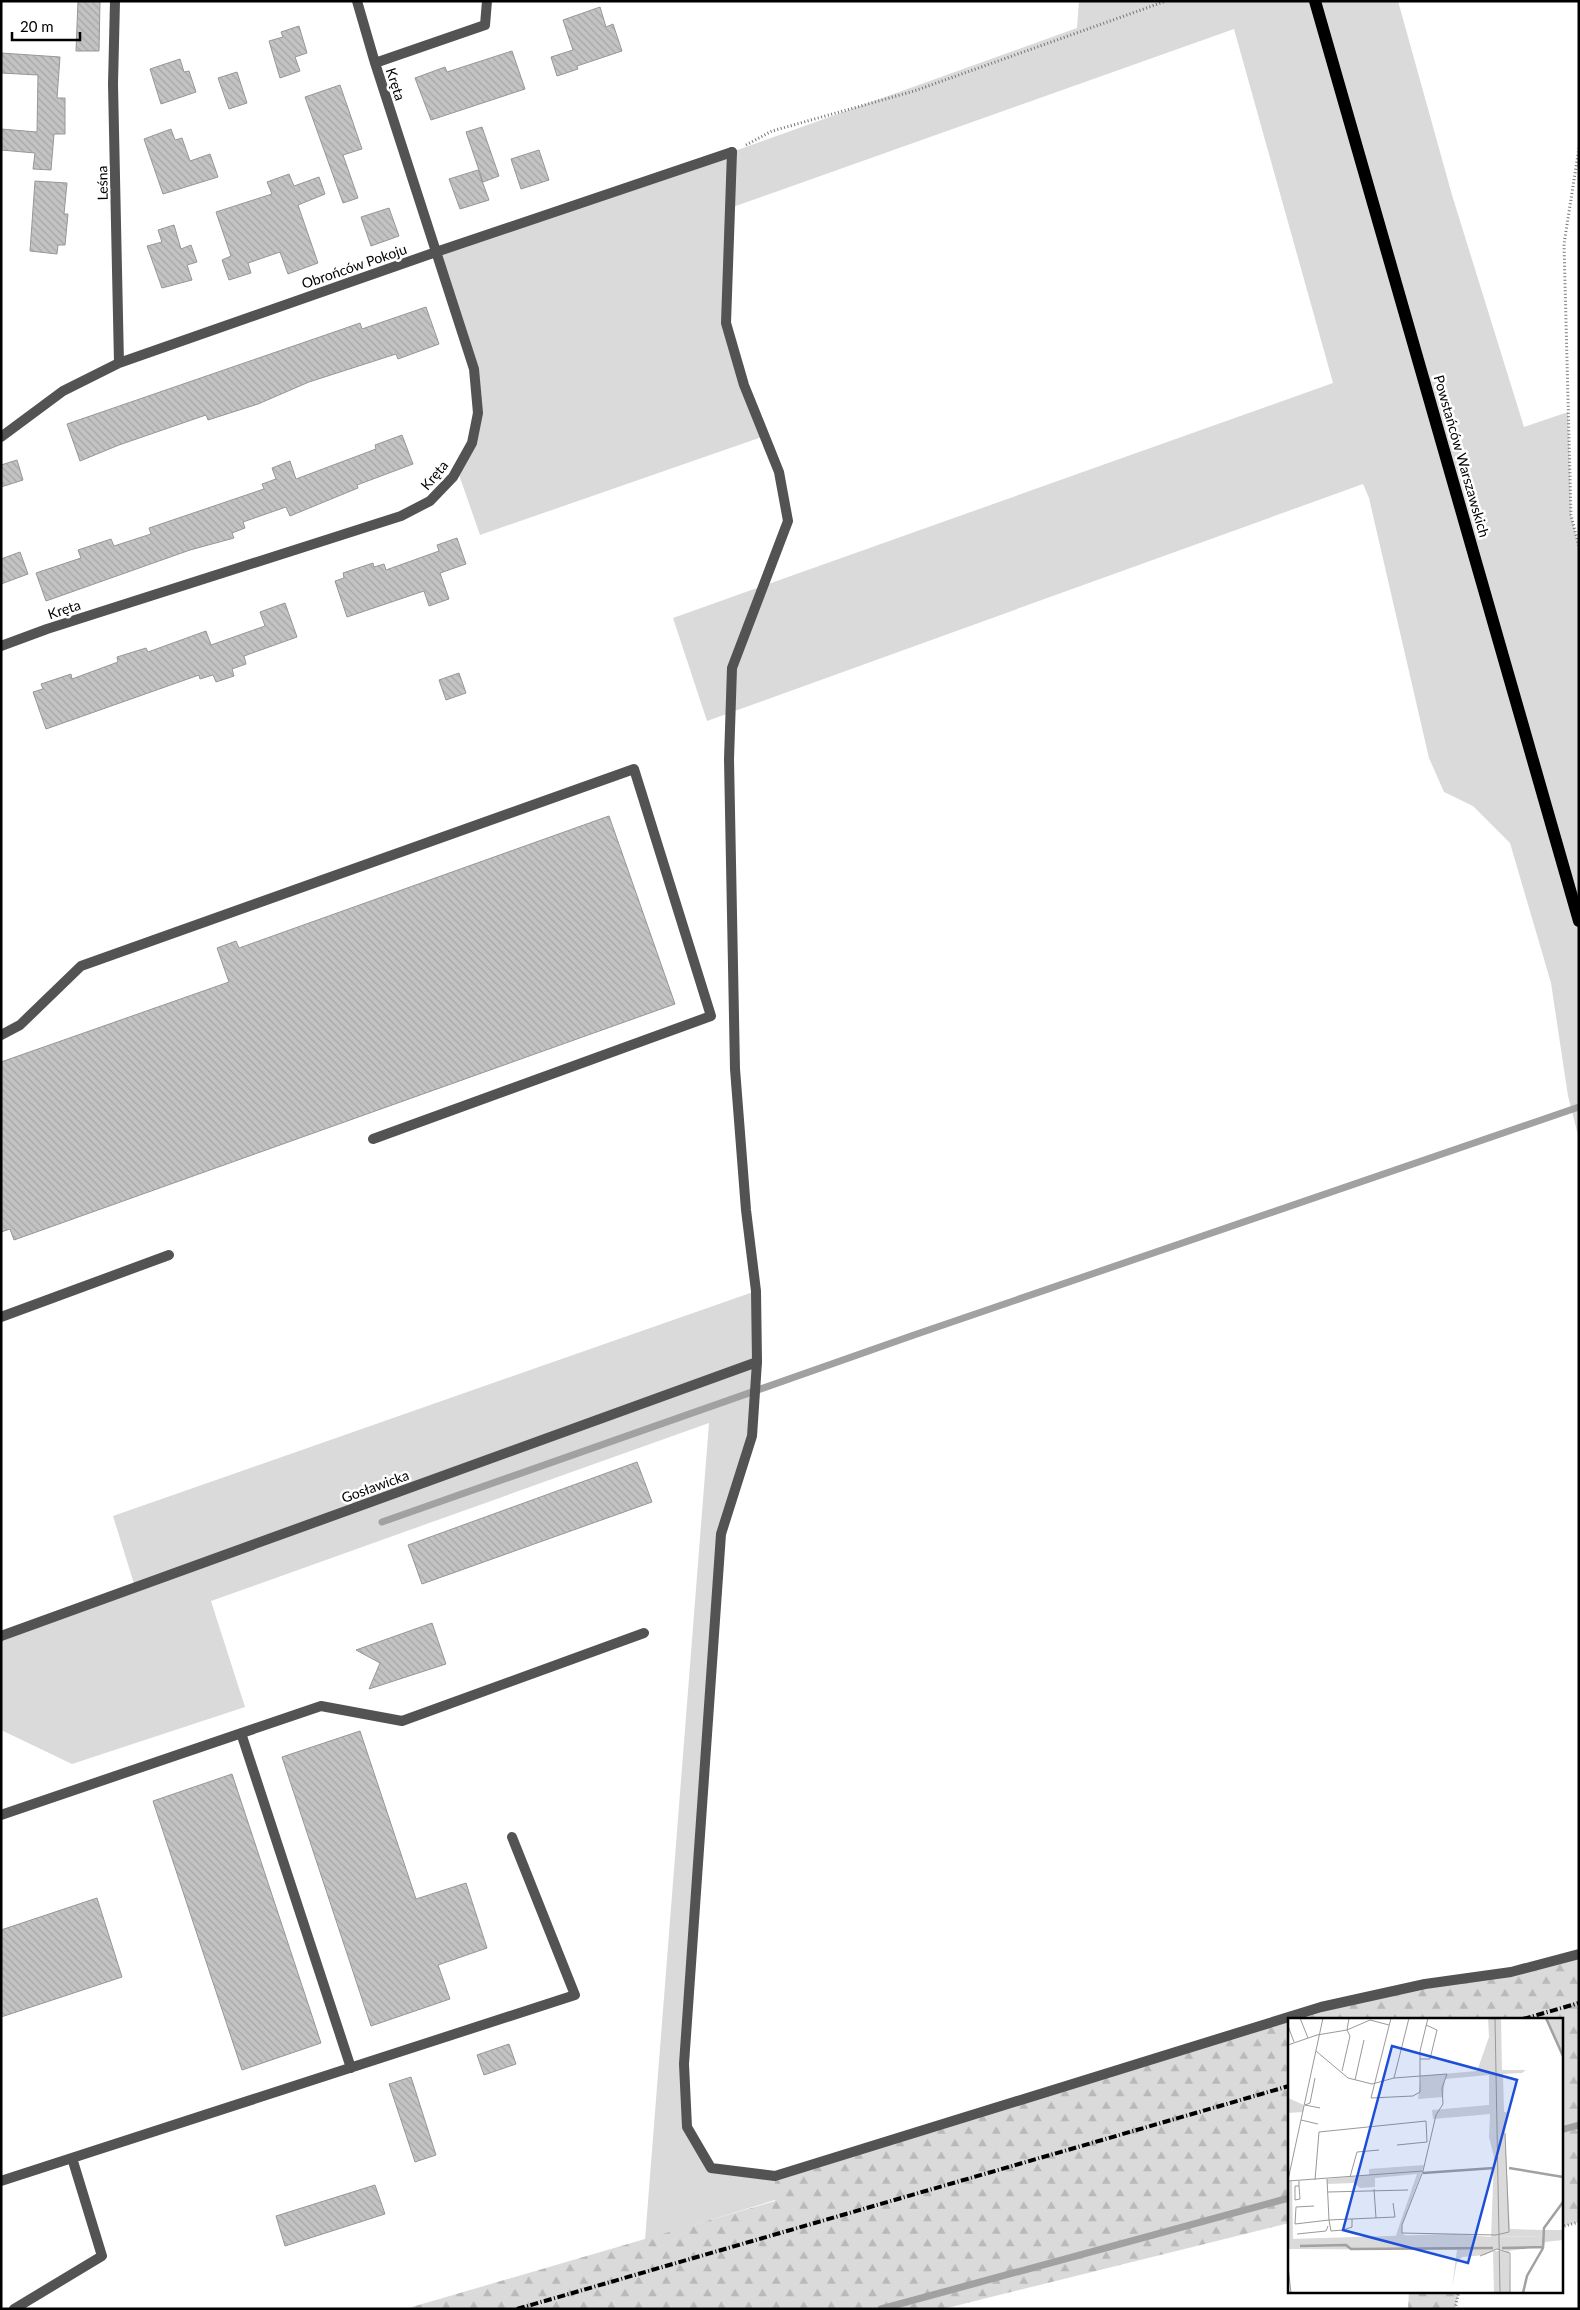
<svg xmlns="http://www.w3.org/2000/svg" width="1580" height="2310" font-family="Lato,sans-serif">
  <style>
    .green { fill: #dadada }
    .forest { fill: url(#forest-firs) }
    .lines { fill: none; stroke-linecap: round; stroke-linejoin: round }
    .stream { stroke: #a1a1a1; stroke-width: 7 }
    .building { fill: url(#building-back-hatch); stroke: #979797 }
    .primary-casing { stroke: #dbdbdb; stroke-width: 14 }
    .path { stroke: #757575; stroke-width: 3; stroke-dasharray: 1 2.5; stroke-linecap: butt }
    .service { stroke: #535353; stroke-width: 10 }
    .minor { stroke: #535353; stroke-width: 10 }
    .primary { stroke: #000; stroke-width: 12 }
    .rail { stroke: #000; stroke-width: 4; stroke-dasharray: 8 2.5 1 2.5; stroke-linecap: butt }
    .labels { text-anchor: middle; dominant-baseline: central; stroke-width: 5; stroke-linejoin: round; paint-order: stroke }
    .street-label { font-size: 14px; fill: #000; stroke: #fff }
    .inset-river { fill: none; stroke: #a1a1a1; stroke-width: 2.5 }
    .inset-road { fill: none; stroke: #999; stroke-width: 1 }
    .view { fill: #1d4ed8; fill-opacity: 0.15; stroke: #1d4ed8; stroke-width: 2.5 }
    .inset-edge { fill: none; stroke: #000; stroke-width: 2.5 }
  </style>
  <defs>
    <pattern id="forest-firs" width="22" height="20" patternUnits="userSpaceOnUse" patternTransform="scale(1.25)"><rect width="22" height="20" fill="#dadada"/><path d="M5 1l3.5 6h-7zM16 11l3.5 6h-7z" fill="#b9b9b9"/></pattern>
    <pattern id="building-back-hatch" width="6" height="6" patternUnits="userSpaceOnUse" patternTransform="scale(1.25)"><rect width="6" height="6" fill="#c3c3c3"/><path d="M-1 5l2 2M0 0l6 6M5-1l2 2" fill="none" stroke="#a6a6a6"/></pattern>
  </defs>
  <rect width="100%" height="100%" fill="#fff"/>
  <path class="green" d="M1079 1H1398L1452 195 1524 427 1568 412 1571 515 1579 547V1139L1568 1096 1551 983 1510 843 1473 806 1444 792 1429 758 1369 498 1363 484 707 721 673 618 1333 383 1234 29 730 208 726 323 765 436 480 535 457 469 472 443 474 369 436 252 732 152 1077 28Z
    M756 1291 752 1436 721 1534 684 2064 687 2127 711 2167 775 2176V2200L645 2240 709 1423 211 1601 245 1707 72 1764 1 1730V1636L135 1587 113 1516Z"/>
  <path class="forest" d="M1579 1954V2222L1561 2227V2019H1289V2223L943 2309H405L775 2201V2176L1320 2007Z
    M1409 2291H1459L1455 2309H1408Z"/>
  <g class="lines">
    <path class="stream" d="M382 1522 914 1335 1579 1107
      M1561 2130 1579 2125
      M881 2309 1289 2198"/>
  </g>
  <path class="building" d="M78 1H100L99 51H76Z
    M600 7 606 27 613 24 622 51 577 66 578 69 557 76 551 57 573 50 563 20Z
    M299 26 307 53 295 57 300 71 280 78 269 41 283 37 281 32Z
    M512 51 525 89 431 120 415 78 445 67 447 72Z
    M1 53 60 57 57 98H65V134H54L51 170 33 169 35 153 1 150V129L37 132 38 75 1 73Z
    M180 59 184 72 189 71 196 92 161 104 150 69Z
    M237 72 247 103 229 109 218 78Z
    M340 85 362 149 343 155 358 198 343 203 305 97Z
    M482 127 499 176 483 182 466 132Z
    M171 129 175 140 182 138 190 161 210 154 218 177 163 194 144 139Z
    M539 150 549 180 521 189 511 159Z
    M478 170 489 200 460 209 449 179Z
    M289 174 294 186 319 177 325 194 298 205 318 263 288 274 280 252 248 263 251 273 229 280 222 260 231 256 216 212 272 194 267 182Z
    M35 181 67 183 64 214H68L65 245H58L57 254 30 251Z
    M389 208 399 236 371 246 361 217Z
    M174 225 181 249 191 245 197 262 187 265 192 280 162 288 147 246 162 242 158 230Z
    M426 307 439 344 398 359 396 354 309 382 258 404 208 420 206 415 119 445 80 461 67 424 340 330 360 323 362 329Z
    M402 435 413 464 357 485 358 488 290 516 286 507 243 522 245 528 232 533 234 538 190 550 46 601 36 573 81 558 78 550 111 539 114 546 151 534 149 528 264 489 262 484 276 479 272 468 290 461 296 479 376 449 375 445Z
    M17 460 23 480 1 487V465Z
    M457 538 466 564 440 573 449 599 429 606 424 591 347 617 335 581 344 578 343 573 373 563 374 567 384 564 386 570 439 551 437 545Z
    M20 552 28 574 1 584V559Z
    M285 603 297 637 244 656 246 664 232 669 234 676 216 682 213 675 200 679 199 675 46 729 33 692 43 689 41 684 71 674 72 679 118 662 117 657 146 648 148 652 206 631 211 645 265 626 260 612Z
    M459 673 466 693 446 700 439 680Z
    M609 816 675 1004 14 1240 10 1229 1 1232V1062L229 982 217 948 236 941 239 948Z
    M637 1462 652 1502 422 1584 408 1545Z
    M432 1623 446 1664 369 1689 380 1663 356 1650Z
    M360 1731 416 1899 466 1883 487 1948 438 1965 450 1999 371 2026 282 1757Z
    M232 1774 321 2043 242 2070 153 1801Z
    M97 1898 122 1977 1 2017V1930Z
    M509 2044 516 2064 484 2075 477 2055Z
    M411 2077 436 2155 415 2162 389 2084Z
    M375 2185 385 2214 285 2246 276 2216Z"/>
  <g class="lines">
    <g class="primary-casing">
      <path id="primary" d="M1315 1 1579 921"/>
    </g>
    <path class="path" d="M746 145 772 131 914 91 1166 1
      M1579 148 1564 244 1571 515 1579 547
      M1561 2227 1579 2222
      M1455 2309 1459 2291"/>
    <path class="service" d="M732 152 726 323 744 385 779 472 788 521 732 668 729 759 735 1069 746 1210 756 1291 757 1362 752 1436 721 1534 684 2064 687 2127 711 2168 775 2176 1321 2007 1425 1984 1511 1972 1579 1954
      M1 1035 20 1025 81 966 634 769 711 1016 373 1139
      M1 1317 169 1255
      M241 1733 351 2068
      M1 1815 321 1706 402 1721 644 1633
      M1 2181 575 1995 512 1837
      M14 2309 102 2256 72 2158"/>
    <path class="minor" d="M115 1 113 84 119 363
      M375 63 485 25 487 1
      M1 437 63 391 119 363 436 252 732 152
      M1 646 47 629 401 516 430 501 453 477 472 443 478 413 474 369 375 63 357 1
      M1 1636 757 1362"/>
    <use href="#primary" class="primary"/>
    <path class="rail" d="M1523 2019 1579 2003
      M517 2309 1289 2086"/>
  </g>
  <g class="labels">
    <g class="street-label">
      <text transform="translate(396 84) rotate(72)">Kręta</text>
      <text transform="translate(102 183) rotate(-91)">Leśna</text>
      <text transform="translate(354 266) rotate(-19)">Obrońców Pokoju</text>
      <text transform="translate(1462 456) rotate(74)">Powstańców Warszawskich</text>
      <text transform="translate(434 475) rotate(-50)">Kręta</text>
      <text transform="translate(64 609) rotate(-18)">Kręta</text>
      <text transform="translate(375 1486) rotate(-20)">Gosławicka</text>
    </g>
  </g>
  <g transform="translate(1288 2018)">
    <rect width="275" height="275" fill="#fff"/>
    <path d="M200 0H213L214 52H238L234 55 215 56 216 94H219L217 115 222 211 256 212V218L203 219 206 139 201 119 202 96 145 101 144 92 201 87V57L157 61 155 79 130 81 133 58 189 53 201 19ZM0 80 16 87 15 94 0 95ZM136 147 114 207V215L119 219 107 220 129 156 87 160V169L72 170 66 165 39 166V161L81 157V151ZM0 163H4L5 222 0 221ZM205 233H221L222 275H206Z" fill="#dadada"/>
    <path d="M258 0H275V38L259 2ZM256 212H275V222L257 224 256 228 221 233 209 231 197 237 174 239 169 244 164 269 169 232 0 231 1 221 166 216 204 219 256 218Z" fill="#dadada"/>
    <path class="inset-river" d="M258 0 275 38M221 150 275 159M135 155 206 150M12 228 58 227 63 231 205 230M214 230 256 229M235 275 239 258 255 230 256 210 275 184"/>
    <path class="inset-road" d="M12 0 20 20M103 0 83 80 125 78 132 74V33L140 0M207 0 212 275M0 8 6 24M0 27 29 17 59 12 82 2 101 7M28 33 60 60 84 66 106 60 159 56 154 70 155 86 148 97 135 153 114 207V215L208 217 221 214 217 115M132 41H142L149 12 138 7M54 53 62 18 59 12 61 0M106 60 121 0M67 62 76 22M17 87 22 85 27 60M17 87 32 90M13 102 30 106M62 159 69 134 91 132M39 161 41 202 107 199 105 185M0 162 35 0M27 162 31 114 138 103 139 124 109 127M0 163 135 153M11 163V168L12 181 7 182V168H11M86 171 88 200M40 174 120 172M26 188 8 189 7 206 41 202 43 213 55 212 64 209V201M9 216 38 213 40 208M192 238 209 231 222 235V275M0 248 3 275"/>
    <path class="view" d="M104 28 229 62 180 245 55 212Z"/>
    <rect width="275" height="275" class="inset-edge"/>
  </g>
  <rect width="1580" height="2310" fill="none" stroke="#000000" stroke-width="5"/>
  <path d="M12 32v8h68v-8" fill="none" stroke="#000000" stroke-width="2.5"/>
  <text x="20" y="32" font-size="15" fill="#000000" stroke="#ffffff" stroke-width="4" paint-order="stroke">20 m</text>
</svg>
